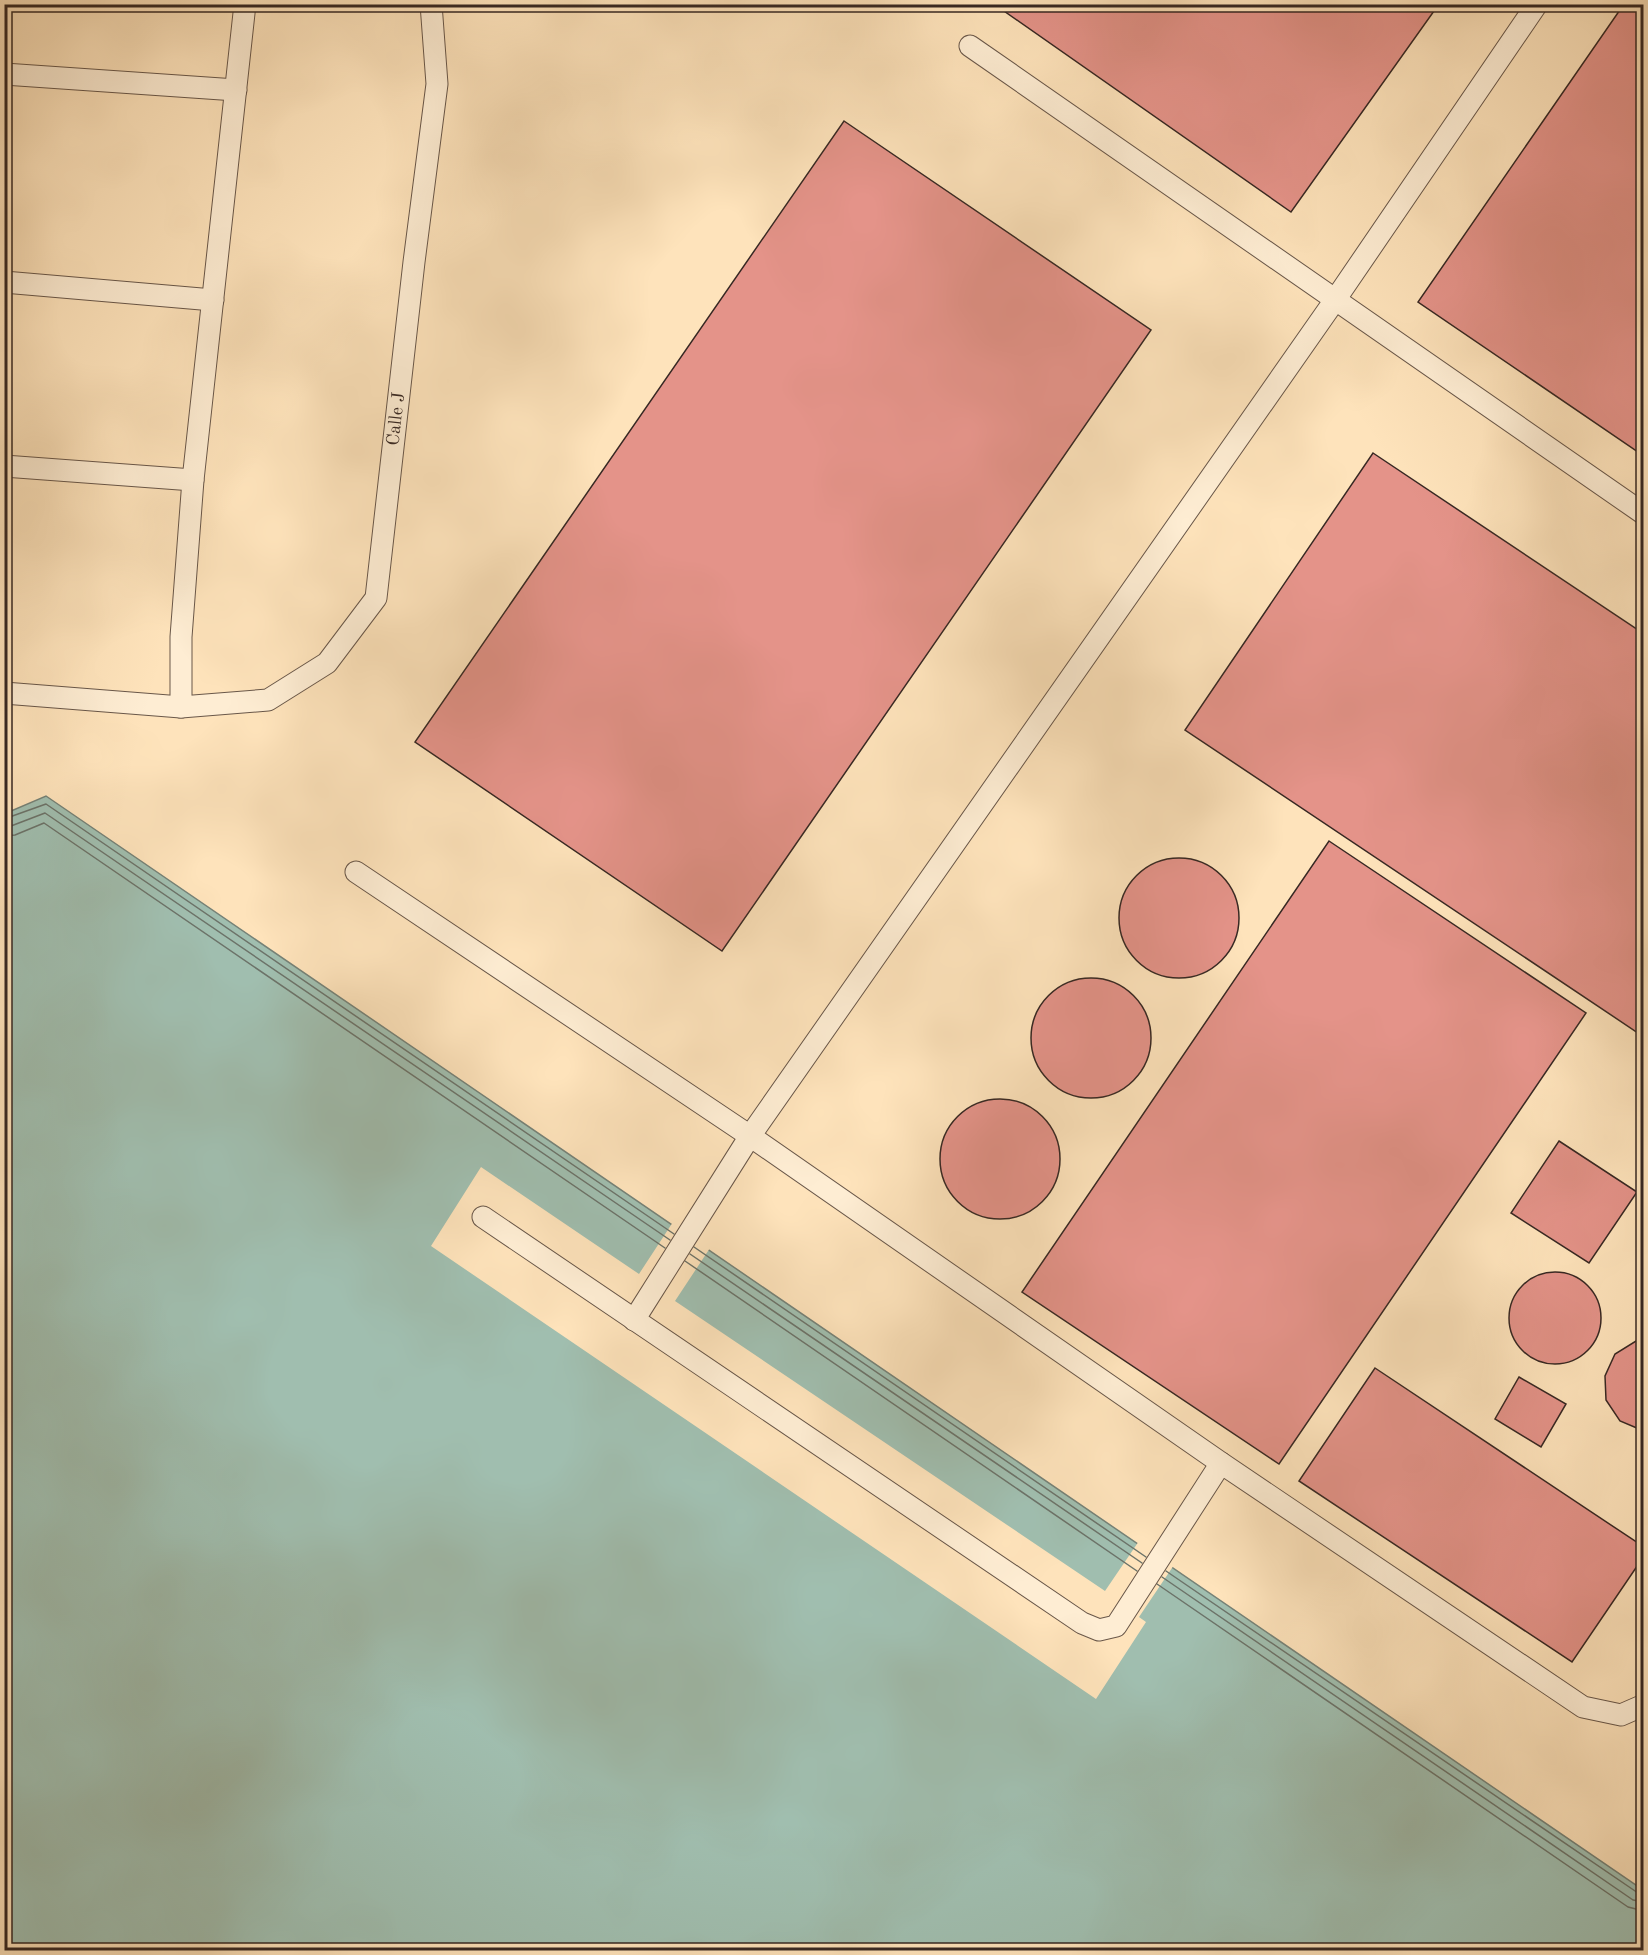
<svg xmlns="http://www.w3.org/2000/svg" width="1648" height="1955" font-family="'Old Standard TT',serif">
  <style>
    .water { fill: #a0beaf; stroke: #768277; stroke-width: 1.5 }
    .pier { fill: #fee3bb }
    .lines { fill: none; stroke-linecap: round; stroke-linejoin: round }
    .shore { stroke: #6c7369; stroke-width: 1.5 }
    .building { fill: #e49389; stroke: #372823; stroke-width: 1.5 }
    .lane-casing { stroke: #695749; stroke-width: 23 }
    .lane { stroke: #feedd3; stroke-width: 21 }
    .labels { text-anchor: middle; dominant-baseline: central; stroke-width: 4.5; stroke-linejoin: round; paint-order: stroke }
    .street-label { font-size: 18px; fill: #372823; stroke: #feedd3 }
  </style>
  <rect width="100%" height="100%" fill="#fee3bb"/>
  <filter id="stains"><feTurbulence type="fractalNoise" baseFrequency=".00333" numOctaves="4"/><feColorMatrix values="0 0 0 0 .2 0 0 0 0 .09 0 0 0 0 .02 0 0 0 .5 -.17"/></filter>
  <radialGradient id="worn" r=".72"><stop offset=".6" stop-color="#630" stop-opacity="0"/><stop offset="1" stop-color="#630" stop-opacity=".3"/></radialGradient>
  <path class="water" d="M46 796 1643 1890V1950H5L4 814Z"/>
  <path class="pier" d="M481 1167 639 1274 673 1222 710 1248 675 1301 1105 1591 1139 1541 1174 1565 1139 1617 1146 1622 1096 1699 431 1246Z"/>
  <g class="lines">
    <path class="shore" d="M4 819 46 804 674 1234
      M4 827 11 826 45 813 670 1240
      M4 836 15 835 44 823 665 1248
      M694 1247 1146 1557
      M690 1254 1142 1563
      M685 1261 1137 1571
      M1166 1571 1638 1893 1644 1895
      M1162 1577 1633 1900 1644 1902
      M1157 1584 1628 1907 1644 1911"/>
  </g>
  <path class="building" d="M994 4H1439L1291 212Z
    M1624 4H1644V456L1418 302Z
    M844 121 1151 330 722 951 415 742Z
    M1373 453 1644 634V1037L1185 730Z
    M1329 841 1586 1013 1279 1464 1022 1292Z
    M1119 918a60 60 0 1 1 120 0a60 60 0 1 1-120 0Z
    M1031 1038a60 60 0 1 1 120 0a60 60 0 1 1-120 0Z
    M940 1159a60 60 0 1 1 120 0a60 60 0 1 1-120 0Z
    M1559 1141 1637 1192 1589 1263 1511 1213Z
    M1509 1318a46 46 0 1 1 92 0a46 46 0 1 1-92 0Z
    M1636 1341H1644V1431L1620 1421 1606 1400 1605 1376 1615 1354Z
    M1375 1368 1644 1547V1556L1572 1662 1299 1481Z
    M1519 1377 1566 1404 1541 1447 1495 1419Z"/>
  <g class="lines">
    <g class="lane-casing">
      <g id="lane">
        <path d="M970 46 1644 514"/>
        <path d="M4 74 236 90"/>
        <path d="M4 282 213 300"/>
        <path d="M4 466 193 480"/>
        <path id="s1" d="M4 693 181 707 268 700 327 663 376 598 414 262 437 84 431 4"/>
        <path d="M181 707V637L193 480 245 4"/>
        <path d="M356 872 750 1136 1221 1463 1583 1707 1621 1715 1644 1705"/>
        <path d="M483 1217 1082 1623 1099 1630 1116 1626 1221 1463"/>
        <path d="M634 1320 750 1136 1335 300 1537 4"/>
      </g>
    </g>
    <use href="#lane" class="lane"/>
  </g>
  <g class="labels">
    <g class="street-label">
      <text stroke="none"><textPath href="#s1" startOffset="596">Calle J</textPath></text>
    </g>
  </g>
  <rect width="1648" height="1955" fill="none" stroke="#fee3bb" stroke-width="24"/>
  <rect x="6" y="6" width="1636" height="1943" fill="none" stroke="#372823" stroke-width="3"/>
  <rect x="12" y="12" width="1624" height="1931" fill="none" stroke="#372823" stroke-width="1.5"/>
  <rect width="100%" height="100%" filter="url(#stains)"/>
  <rect width="100%" height="100%" fill="url(#worn)"/>
</svg>
